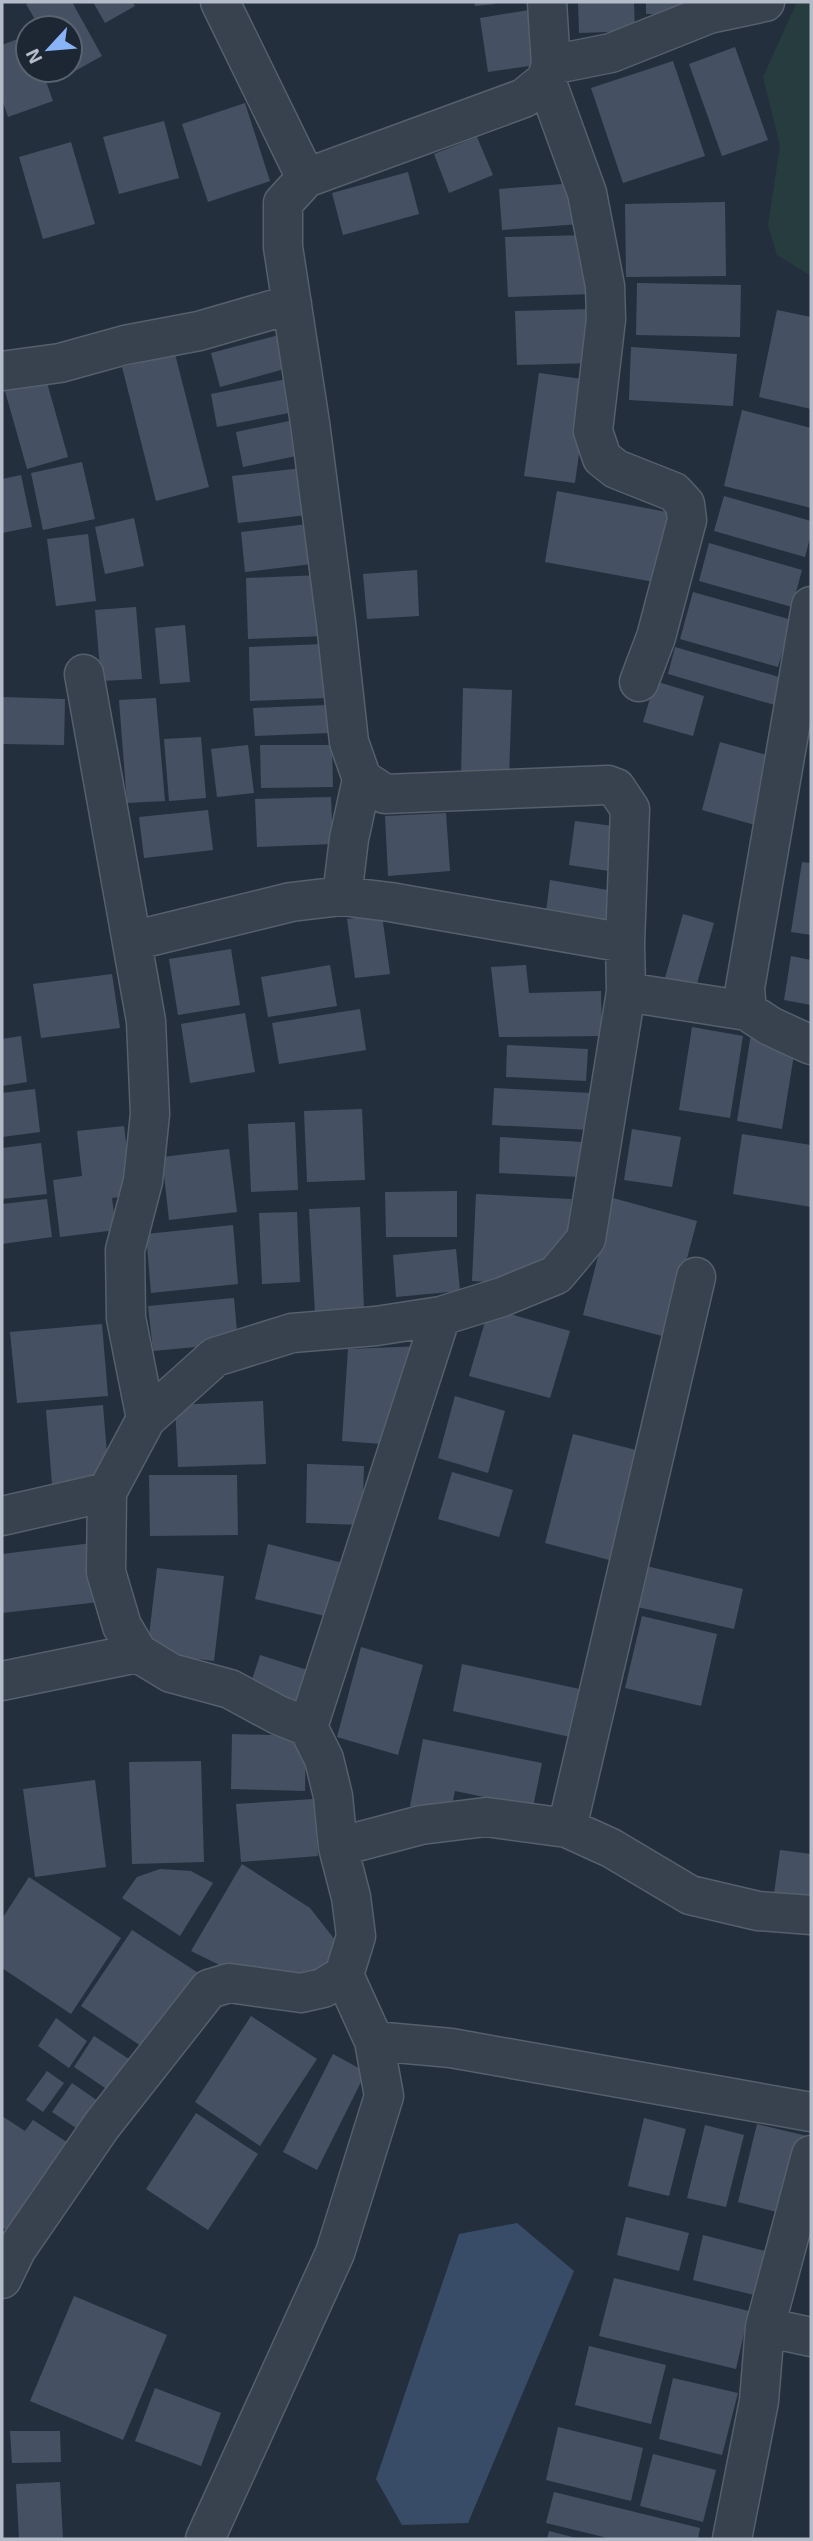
<svg xmlns="http://www.w3.org/2000/svg" width="813" height="2541" font-family="'Exo 2',sans-serif">
  <style>
    .green { fill: #263c3f }
    .water { fill: #394c67 }
    .building { fill: #455162 }
    .lines { fill: none; stroke-linecap: round; stroke-linejoin: round }
    .minor-casing { stroke: #565f6c; stroke-width: 41 }
    .minor { stroke: #38414e; stroke-width: 38 }
  </style>
  <rect width="100%" height="100%" fill="#242f3e"/>
  <path class="green" d="M797 2H811V276L777 255 768 225 780 146 763 77Z"/>
  <path class="water" d="M517 2223 574 2271 468 2523 402 2525 376 2479 459 2234Z"/>
  <path class="building" d="M31 2H72L102 56 66 76 63 70H70V28H40L26 4Z
    M93 2H132L135 6 105 23Z
    M474 2H495V4L475 6Z
    M578 2H634L635 31 579 33Z
    M646 2H689V14H646Z
    M529 10 536 65 488 72 480 18Z
    M28 35V70H42L53 101 8 117 2 99V45Z
    M735 47 768 140 722 156 689 64Z
    M673 61 705 156 623 183 591 88Z
    M245 103 270 181 208 202 182 124Z
    M164 121 179 178 119 194 103 137Z
    M477 137 493 175 449 193 434 154Z
    M71 142 95 224 43 239 19 157Z
    M408 172 419 214 343 235 332 193Z
    M576 183 579 224 502 230 499 189Z
    M725 202 726 276 626 277 625 204Z
    M588 235 591 294 508 297 505 237Z
    M637 283 741 285 740 337 636 335Z
    M593 309 595 363 517 365 515 311Z
    M777 310 811 317V409L759 397Z
    M279 335 288 368 220 387 211 353Z
    M631 347 737 354 733 406 629 400Z
    M175 354 209 487 156 501 122 367Z
    M539 373 589 380 575 483 524 476Z
    M46 379 68 457 27 469 5 391Z
    M287 379 294 412 217 427 211 394Z
    M742 410 811 428V508L724 486Z
    M294 420 301 455 243 467 236 432Z
    M82 462 95 519 43 530 31 473Z
    M311 467 315 514 238 523 232 476Z
    M21 475 32 527 2 533V479Z
    M557 491 677 514 665 584 545 562Z
    M724 496 811 521V534L805 557 714 531Z
    M134 518 144 566 105 574 95 527Z
    M316 523 320 563 245 572 241 532Z
    M88 534 96 601 56 606 47 539Z
    M709 543 802 570 792 607 699 581Z
    M417 570 419 616 367 619 363 574Z
    M322 575 325 636 248 639 246 578Z
    M693 592 792 620 778 667 680 639Z
    M136 607 142 679 101 681 95 610Z
    M185 625 190 682 160 684 155 628Z
    M325 644 327 698 250 701 249 647Z
    M675 647 786 679 778 706 668 674Z
    M655 681 704 696 693 736 643 722Z
    M463 688 512 690 509 777 461 775Z
    M2 697 65 699 64 745 2 744Z
    M156 698 165 801 127 803 119 700Z
    M328 705 329 733 255 736 253 708Z
    M201 737 206 798 169 801 164 739Z
    M720 742 774 757 755 825 702 810Z
    M248 745 254 793 217 797 211 749Z
    M260 745H332L333 787 261 788Z
    M331 797 333 844 257 847 255 799Z
    M208 810 213 850 144 858 139 817Z
    M446 813 450 871 388 876 385 816Z
    M575 821 628 828 622 873 569 865Z
    M802 862 811 863V935L791 932Z
    M550 880 619 892 613 924 546 912Z
    M683 914 714 923 696 987 665 978Z
    M382 915 390 974 355 978 347 919Z
    M231 949 240 1005 178 1015 169 959Z
    M791 956 811 960V1005L784 1000Z
    M330 965 337 1006 268 1017 261 977Z
    M526 965 529 993 601 991 602 1036 499 1037 491 967Z
    M112 974 120 1028 41 1038 33 984Z
    M360 1009 366 1050 279 1064 272 1023Z
    M245 1013 255 1072 190 1083 181 1024Z
    M692 1027 743 1036 730 1118 679 1110Z
    M751 1034 796 1042 782 1129 737 1121Z
    M21 1036 27 1082 2 1086V1039Z
    M507 1045 588 1049 586 1081 506 1077Z
    M494 1088 591 1093 590 1130 492 1125Z
    M35 1089 40 1132 2 1137V1093Z
    M362 1109 365 1180 307 1182 304 1111Z
    M295 1122 298 1190 251 1192 248 1124Z
    M124 1126 133 1195 112 1198 116 1230 60 1237 53 1180 82 1176 77 1131Z
    M632 1129 681 1137 672 1187 624 1180Z
    M742 1134 811 1145V1207L733 1194Z
    M500 1137 582 1142 580 1177 499 1173Z
    M41 1143 47 1194 2 1199V1148Z
    M229 1149 237 1212 169 1220 162 1157Z
    M457 1191V1237H386L385 1192Z
    M476 1194 571 1199 569 1254 492 1282 472 1281Z
    M613 1198 697 1221 666 1337 583 1315Z
    M47 1199 52 1237 2 1244V1204Z
    M360 1207 364 1310 315 1312 309 1209Z
    M297 1212 300 1282 262 1284 259 1213Z
    M233 1225 238 1284 151 1293 146 1234Z
    M456 1249 460 1291 396 1297 393 1255Z
    M234 1298 238 1343 153 1351 148 1306Z
    M489 1308 570 1331 550 1398 469 1376Z
    M102 1324 108 1396 17 1403 10 1332Z
    M424 1346 395 1445 342 1441 348 1349Z
    M455 1396 505 1411 488 1473 438 1458Z
    M263 1401 266 1464 178 1467 175 1405Z
    M103 1405 109 1479 52 1484 46 1410Z
    M573 1434 640 1451 613 1561 545 1543Z
    M307 1464 364 1466 362 1525 306 1523Z
    M452 1472 513 1490 499 1537 438 1519Z
    M149 1475H237L238 1535 150 1536Z
    M92 1543 99 1602 2 1613V1554Z
    M268 1544 347 1564 333 1618 255 1599Z
    M642 1565 743 1589 734 1629 633 1606Z
    M157 1568 224 1576 214 1661 147 1653Z
    M642 1616 717 1634 701 1706 625 1688Z
    M361 1647 423 1665 398 1755 337 1737Z
    M260 1655 320 1674 310 1708 249 1689Z
    M462 1664 580 1689 570 1737 453 1711Z
    M232 1734 306 1736 305 1791 231 1789Z
    M423 1739 542 1763 533 1807 455 1791 450 1814 410 1806Z
    M201 1761 204 1862 132 1864 129 1762Z
    M95 1780 106 1867 35 1877 23 1789Z
    M314 1799 318 1856 241 1862 236 1804Z
    M780 1850 811 1854V1906L773 1901Z
    M242 1864 310 1908 339 1945 317 1979 246 1978 191 1951Z
    M160 1869 191 1871 213 1883 180 1936 122 1898 137 1877Z
    M29 1877 121 1938 71 2014 2 1968V1919Z
    M132 1930 203 1976 153 2054 81 2006Z
    M251 2016 317 2059 260 2146 195 2102Z
    M56 2018 87 2041 69 2068 38 2046Z
    M94 2036 138 2065 117 2096 74 2067Z
    M333 2054 366 2072 317 2170 283 2152Z
    M47 2071 64 2083 43 2112 26 2100Z
    M72 2083 105 2106 85 2134 52 2112Z
    M196 2113 258 2154 208 2230 146 2189Z
    M2 2116 25 2131 33 2120 70 2144 12 2234 2 2227Z
    M644 2118 686 2129 669 2196 628 2186Z
    M757 2124 807 2136 788 2215 738 2202Z
    M705 2125 744 2135 726 2207 687 2198Z
    M626 2217 689 2233 679 2271 617 2255Z
    M703 2235 765 2251 754 2295 693 2280Z
    M614 2278 749 2311 736 2369 599 2336Z
    M74 2296 167 2335 123 2440 30 2401Z
    M589 2346 666 2365 651 2424 575 2405Z
    M673 2378 738 2393 722 2455 659 2439Z
    M155 2388 221 2413 201 2466 135 2441Z
    M558 2427 643 2448 631 2501 546 2480Z
    M10 2431H60L61 2462 12 2463Z
    M653 2454 716 2470 703 2522 640 2506Z
    M60 2482 63 2539H19L16 2484Z
    M554 2492 700 2528 698 2539H612L546 2523Z
    M549 2531 576 2538V2539H547Z"/>
  <g class="lines">
    <g class="minor-casing">
      <path id="minor" d="M220 2 306 178
        M551 65 611 53 709 14 765 2
        M546 80 587 193 605 286 606 319 593 431 602 458 616 469 674 492 685 504 687 520 656 637 639 682
        M2 371 60 363 125 345 199 331 292 304
        M84 674 146 1021 150 1114 143 1181 125 1250 126 1318 146 1419
        M342 896 349 839 362 779 349 742 336 623 310 423 283 247V203L306 178 524 98 546 80 551 65 547 2
        M132 941 291 902 342 896 390 902 625 943
        M626 992 747 1011 745 988 811 606
        M747 1011 770 1026 811 1045
        M2 1516 107 1492
        M2 1681 138 1653
        M308 1727 441 1316
        M567 1828 696 1277
        M338 1847 333 1796 324 1759 308 1727 278 1715 230 1689 171 1673 138 1653 122 1626 106 1572 107 1492 146 1419 215 1357 292 1333 376 1326 441 1316 502 1297 556 1275 586 1239 626 992 625 943 630 809 616 788 608 785 385 794 362 779
        M374 2041 451 2048 811 2112
        M2 2279 16 2250 102 2125 209 1989 229 1983 301 1993 323 1988 344 1975 356 1936 351 1897 338 1847 421 1825 486 1817 567 1828 611 1848 690 1895 758 1911 811 1915
        M765 2327 811 2337
        M205 2539 335 2253 384 2096 374 2041 344 1975
        M732 2539 759 2401 765 2327 811 2155"/>
    </g>
    <use href="#minor" class="minor"/>
  </g>
  <rect width="813" height="2541" fill="none" stroke="#b4bcc9" stroke-width="7"/>
  <g transform="translate(49 49) rotate(244)"><circle r="33" fill="#1d2633" stroke="#59626f" stroke-width="2"/>
  <path d="M0-5L12 26L0 18L-12 26Z" fill="#8ab4f8"/>
  <text y="-10" font-size="19" font-weight="bold" text-anchor="middle" fill="#b4bcc9">N</text>
  </g>
</svg>
